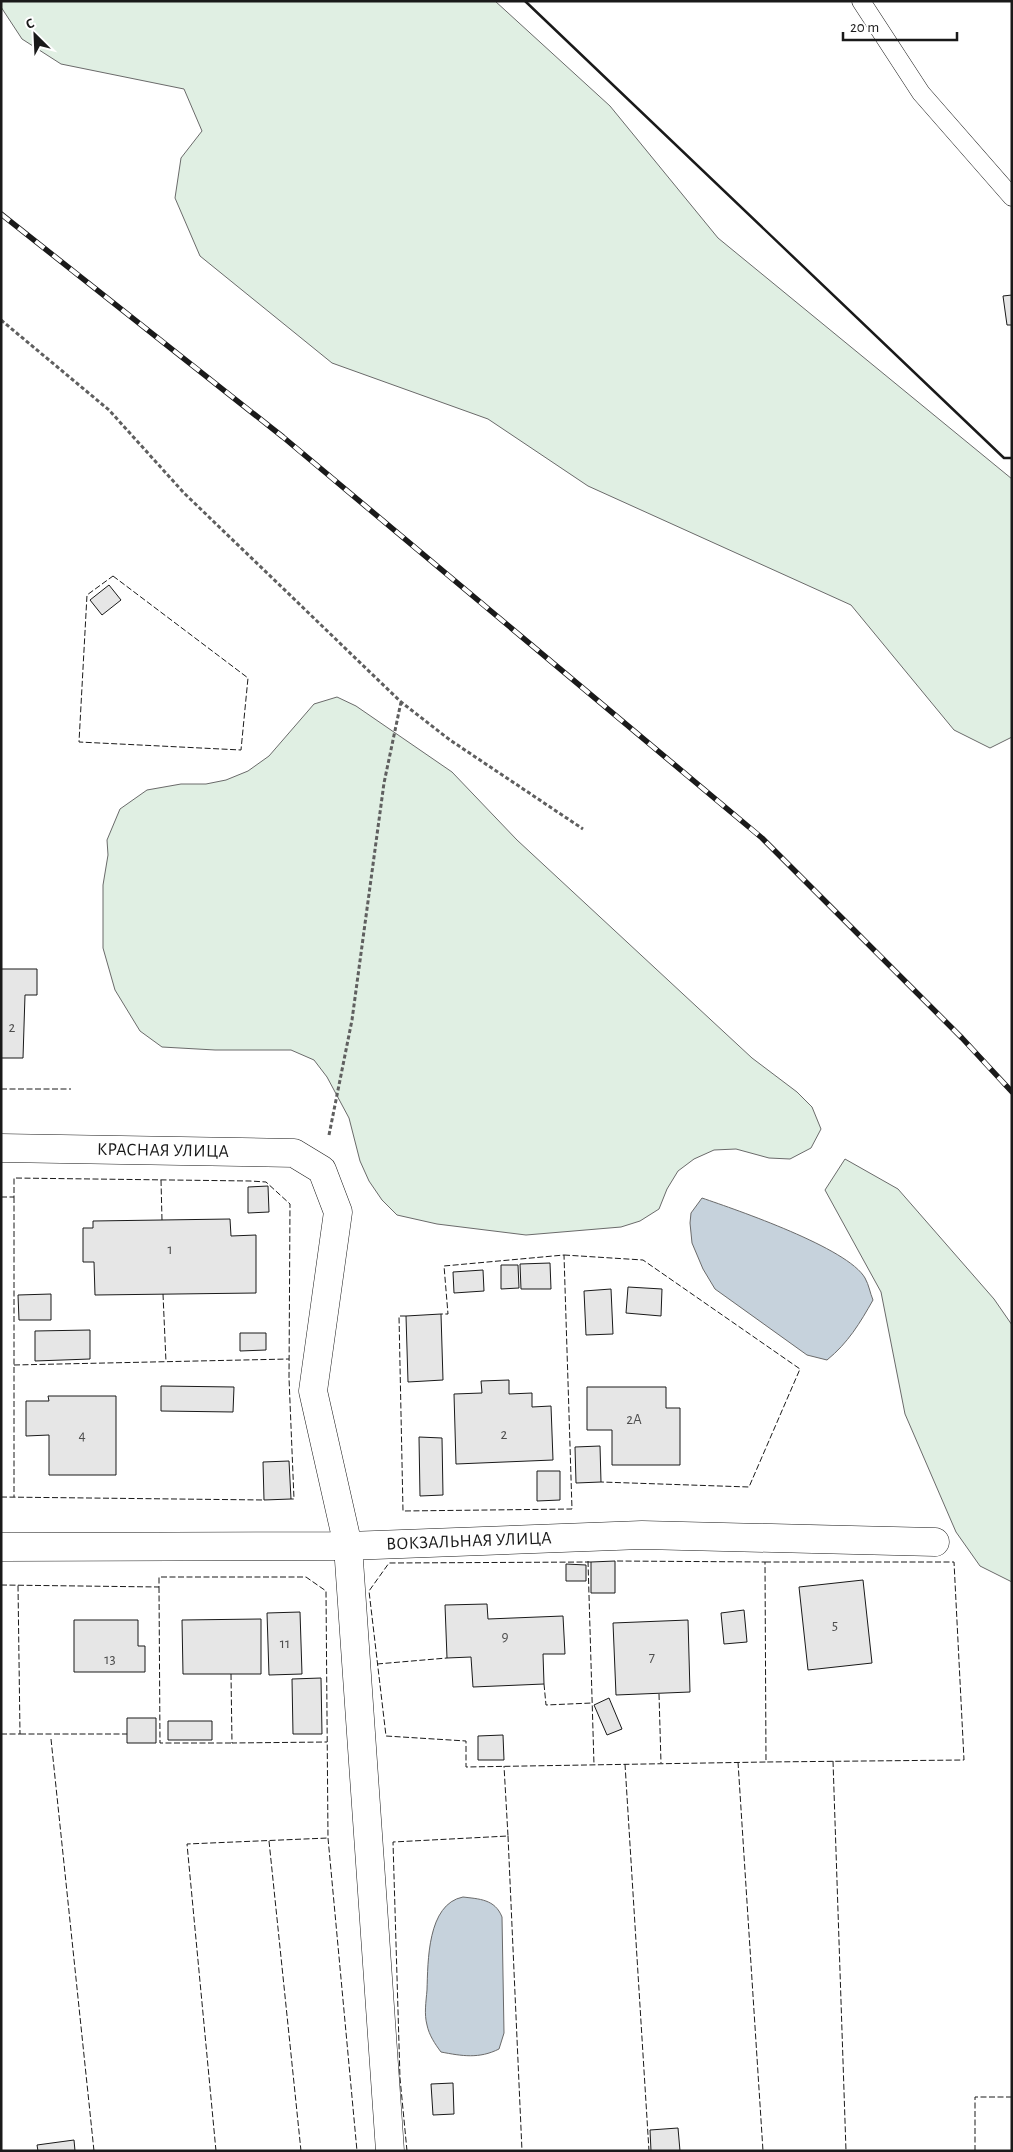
<svg xmlns="http://www.w3.org/2000/svg" width="1013" height="2152" font-family="'Alegreya Sans',sans-serif">
  <style>
    .green { fill: #e0efe3; stroke: #6a6a6a }
    .water { fill: #c6d2dc; stroke: #6a6a6a }
    .building { fill: #e6e6e6; stroke: #1a1a1a }
    .lines { fill: none; stroke-linecap: round; stroke-linejoin: round }
    .service-casing { stroke: #1a1a1a; stroke-width: 19 }
    .minor-casing { stroke: #1a1a1a; stroke-width: 29 }
    .path { stroke: #5f5f5f; stroke-width: 3; stroke-dasharray: 4 2.5; stroke-linecap: butt }
    .service { stroke: #fff; stroke-width: 18 }
    .minor { stroke: #fff; stroke-width: 28 }
    .rail-casing { stroke: #1a1a1a; stroke-width: 5.5 }
    .rail { stroke: #fff; stroke-width: 4; stroke-dasharray: 11; stroke-linecap: butt }
    .fence { stroke: #1a1a1a; stroke-width: 1; stroke-dasharray: 6 2.5; stroke-linecap: butt }
    .wall { stroke: #1a1a1a; stroke-width: 2.5 }
    .labels { text-anchor: middle; dominant-baseline: central; stroke-width: 4; stroke-linejoin: round; paint-order: stroke }
    .number-label { font-size: 15px; fill: #4d4d4d }
    .street-label { font-size: 18px; fill: #1a1a1a; stroke: #fff }
  </style>
  <rect width="100%" height="100%" fill="#fff"/>
  <path class="green" d="M1 1H495L610 106 718 238 1012 479V737L990 748 954 730 851 605 588 486 488 419 332 363 200 256 175 198 181 158 202 131 184 89 61 64 22 39 1 7Z
    M337 697 356 706 452 772 517 840 752 1058 797 1092 812 1107 821 1129 811 1148 790 1159 769 1158 736 1149 714 1150 694 1159 678 1171 667 1189 659 1209 640 1221 621 1227 526 1235 437 1224 397 1215 382 1200 369 1181 360 1161 349 1118 327 1077 314 1060 291 1050H215L162 1047 140 1031 115 990 103 948V885L108 855 107 840 120 809 147 790 181 784H206L226 780 248 771 269 756 314 704Z
    M845 1159 898 1189 994 1299 1012 1325V1582L980 1566 956 1532 905 1414 881 1292 825 1190Z"/>
  <path class="water" d="M702 1198C737 1210 848 1248 865 1278 869 1285 870 1293 873 1300 860 1323 848 1343 827 1360L807 1355 715 1289 703 1269 692 1243 690 1223 691 1213Z
    M463 1897C479 1899 495 1899 502 1917L504 2033 499 2049C479 2059 462 2056 441 2052 435 2044 429 2035 427 2025 424 2014 426 2002 427 1990 428 1962 427 1904 463 1897Z"/>
  <path class="building" d="M1012 295V325H1007L1003 296Z
    M109 585 121 600 102 615 90 600Z
    M1 969H37V995H25L23 1058H1Z
    M268 1186 269 1212 248 1213V1187Z
    M230 1219 231 1236 256 1235V1293L95 1295 94 1262H83V1228H93V1221Z
    M550 1263 551 1289H521L520 1264Z
    M501 1265H518L519 1288 501 1289Z
    M483 1270 484 1291 454 1293 453 1272Z
    M628 1287 662 1289 661 1316 626 1313Z
    M611 1289 613 1334 586 1335 584 1291Z
    M51 1294V1320H19L18 1295Z
    M441 1314 443 1380 408 1382 406 1316Z
    M90 1330V1359L35 1361V1331Z
    M240 1333H266V1350L240 1351Z
    M509 1380V1394L532 1393V1407L551 1406 553 1460 456 1464 454 1394 482 1393 481 1381Z
    M161 1386 234 1387 233 1412 161 1411Z
    M587 1387H666V1408H680V1465H612V1430H587Z
    M48 1396H116V1475H49V1435L26 1436V1401H49Z
    M419 1437 442 1438 443 1495 420 1496Z
    M600 1446 601 1482 576 1483 575 1447Z
    M289 1461 291 1499 264 1500 263 1462Z
    M537 1471H560V1500L537 1501Z
    M615 1561V1593H591V1562Z
    M566 1564 586 1565V1581H566Z
    M863 1580 872 1663 808 1670 799 1587Z
    M487 1604 488 1619 563 1616 565 1654H543L544 1684 473 1687 471 1657 447 1658 445 1605Z
    M744 1610 747 1642 724 1644 721 1613Z
    M300 1612 302 1674 269 1675 267 1613Z
    M261 1619V1674H183L182 1620Z
    M74 1620H138V1646H145V1672H74Z
    M688 1620 690 1692 616 1695 613 1623Z
    M321 1678 322 1734H293L292 1679Z
    M609 1698 622 1729 607 1735 594 1705Z
    M127 1718H156V1743H127Z
    M168 1721H212V1740H168Z
    M503 1735 504 1760H478V1736Z
    M453 2083 454 2114 433 2115 431 2084Z
    M678 2128 680 2151H651L650 2130Z
    M74 2140 75 2151H38L37 2145Z"/>
  <g class="lines">
    <g class="service-casing">
      <path id="service" d="M861 1 921 93 1012 197"/>
    </g>
    <g class="minor-casing">
      <g id="minor">
        <path id="s1" d="M1 1148 294 1153 322 1170 338 1212 313 1391 348 1546 390 2151"/>
        <path id="s2" d="M1 1547 348 1546 642 1535 935 1542"/>
      </g>
    </g>
    <path class="path" d="M1 320 109 410 184 493 401 702 450 740 583 829
      M329 1135 352 1020 384 783 401 702"/>
    <use href="#service" class="service"/>
    <use href="#minor" class="minor"/>
    <g class="rail-casing">
      <path id="rail" d="M1 214 283 437 762 838 962 1038 1012 1092"/>
    </g>
    <use href="#rail" class="rail"/>
    <path class="fence" d="M113 576 248 678 241 750 79 742 87 595Z
      M1 1089H71
      M161 1180 162 1220
      M1 1197H14V1178L250 1181 266 1182 290 1204 289 1378 294 1499H291
      M14 1197V1497
      M564 1255 643 1260 800 1369 749 1487 601 1482
      M163 1294 166 1362
      M406 1316H399L403 1511 572 1509 564 1255 444 1266 448 1314H441
      M14 1365 289 1359
      M1 1497 264 1500
      M588 1561 594 1765
      M591 1562 389 1563 369 1591 386 1736 466 1741V1767L766 1762 765 1562 615 1561
      M765 1562H954L964 1760 766 1762
      M1 1585 159 1587V1577H306L326 1591 328 1838 357 2151
      M159 1587 160 1743H232
      M377 1664 447 1658
      M231 1674 232 1743 327 1742
      M544 1684 546 1705 592 1703
      M659 1694 661 1763
      M1 1734H20L18 1585
      M20 1734H127
      M51 1739 94 2151
      M833 1761 846 2151
      M738 1762 763 2151
      M625 1764 649 2151
      M508 1836 522 2151
      M269 1841 301 2151
      M216 2151 187 1844 328 1838
      M407 2151 400 2078 393 1842 508 1836 504 1766
      M975 2151V2097H1012"/>
    <path class="wall" d="M525 1 1004 458H1012"/>
  </g>
  <g class="labels">
    <g class="number-label">
      <text x="12" y="1027">2</text>
      <text x="170" y="1249">1</text>
      <text x="634" y="1419">2А</text>
      <text x="504" y="1434">2</text>
      <text x="82" y="1435">4</text>
      <text x="835" y="1625">5</text>
      <text x="505" y="1636">9</text>
      <text x="285" y="1643">11</text>
      <text x="652" y="1657">7</text>
      <text x="110" y="1659">13</text>
    </g>
    <g class="street-label">
      <text stroke="none"><textPath href="#s1" startOffset="162">КРАСНАЯ УЛИЦА</textPath></text>
      <text stroke="none"><textPath href="#s2" startOffset="468">ВОКЗАЛЬНАЯ УЛИЦА</textPath></text>
    </g>
  </g>
  <rect width="1013" height="2152" fill="none" stroke="#1a1a1a" stroke-width="5"/>
  <g transform="translate(35 35) rotate(336)" stroke="#ffffff" stroke-width="4" paint-order="stroke">
  <path d="M0-4L9 19L0 12L-9 19Z" fill="#1a1a1a"/>
  <text y="-8" font-size="14" font-weight="bold" text-anchor="middle" fill="#1a1a1a">С</text>
  </g>
  <path d="M843 32v8h114v-8" fill="none" stroke="#1a1a1a" stroke-width="2.5"/>
  <text x="850" y="32" font-size="15" fill="#1a1a1a" stroke="#ffffff" stroke-width="4" paint-order="stroke">20 m</text>
</svg>
